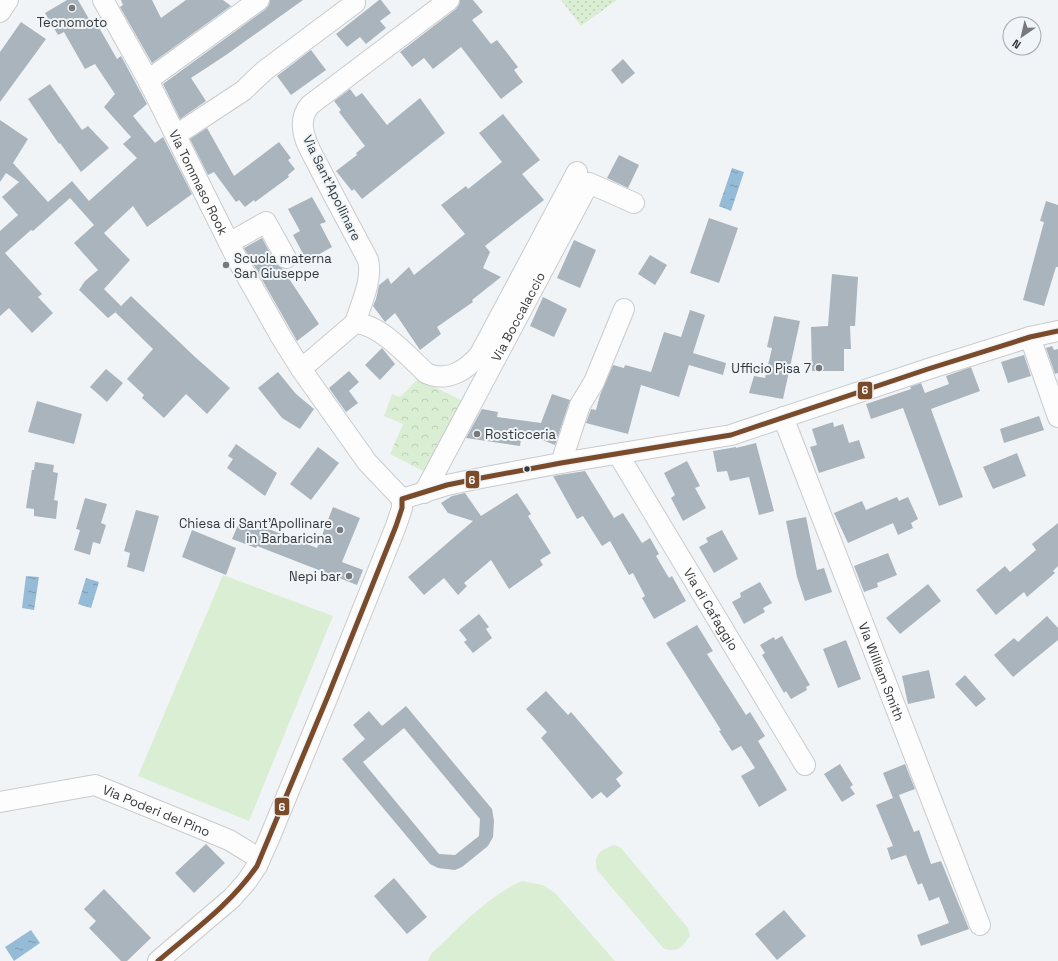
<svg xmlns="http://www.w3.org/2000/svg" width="1058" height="961" font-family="'Space Grotesk',sans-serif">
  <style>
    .grass { fill: #daeed4 }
    .park { fill: url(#park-crowns) }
    .garden { fill: url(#garden-dots) }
    .water { fill: url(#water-ripples) }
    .building { fill: #aab4bd; fill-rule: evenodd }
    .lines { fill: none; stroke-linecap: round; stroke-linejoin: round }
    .minor-casing { stroke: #c9cbcd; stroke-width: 22 }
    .minor { stroke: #fdfdfe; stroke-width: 20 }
    .bus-1-casing { stroke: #eff5f9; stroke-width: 8 }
    .bus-1 { stroke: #7a4b2a; stroke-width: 5 }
    .poi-dot { fill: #77797c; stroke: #eff5f9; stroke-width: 1.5 }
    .bus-dot { fill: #353739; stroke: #eff5f9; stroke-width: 1.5 }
    .labels { text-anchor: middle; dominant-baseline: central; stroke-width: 4; stroke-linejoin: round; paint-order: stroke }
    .poi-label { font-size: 13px; fill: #353739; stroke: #eff5f9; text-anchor: end }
    .street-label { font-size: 13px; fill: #353739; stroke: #eff5f9 }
    .line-badge { stroke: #eff5f9; stroke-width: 1.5 }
    .badge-label { font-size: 11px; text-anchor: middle; font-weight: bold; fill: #fff }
  </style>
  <defs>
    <pattern id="park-crowns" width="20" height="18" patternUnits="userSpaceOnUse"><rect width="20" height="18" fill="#daeed4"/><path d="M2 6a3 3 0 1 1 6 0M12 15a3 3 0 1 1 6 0" fill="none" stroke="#bccdb7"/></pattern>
    <pattern id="garden-dots" width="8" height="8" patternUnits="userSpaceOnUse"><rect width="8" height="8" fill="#daeed4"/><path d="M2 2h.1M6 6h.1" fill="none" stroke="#bccdb7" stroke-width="1.8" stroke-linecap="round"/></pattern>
    <pattern id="water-ripples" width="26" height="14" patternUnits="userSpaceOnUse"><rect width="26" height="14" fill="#96bbd6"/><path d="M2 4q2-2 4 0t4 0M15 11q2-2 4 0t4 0" fill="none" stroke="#7b99af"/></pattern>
  </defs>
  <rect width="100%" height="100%" fill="#f1f4f7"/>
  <path class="grass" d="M223 575 333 616 249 821 138 776Z
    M615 845 621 848 688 928 690 935C683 947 677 954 663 948L597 870C593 855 600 849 615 845Z
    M522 881 543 885 555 893 615 961H428L431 954C459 928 487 896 522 881Z"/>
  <path class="park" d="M418 379 463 401 425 472 390 454 403 424 384 416 392 394 400 397Z"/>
  <path class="garden" d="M561 0H617L581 26Z"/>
  <path class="water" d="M732 168 744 172 731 211 719 206Z
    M26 576 39 577 34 610 22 608Z
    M86 578 99 582 91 608 78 604Z
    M31 930 40 943 14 961 5 947Z"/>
  <path class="building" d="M67 0H78L93 26 97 24 117 59 121 56 147 104 133 116 155 143 163 137 192 194 147 227 133 206 104 233 130 260 104 289 121 306 131 296 194 356 230 388 207 414 186 394 164 418 142 398 144 395 127 379 153 349 115 312 117 311 108 318 79 290 85 281 98 270 74 243 94 225 70 198 33 231 31 230 5 253 42 294 38 297 53 313 32 333 9 308 0 316V231L18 215 2 197 19 182 6 173 0 182V120L28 139 13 163 48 202 72 181 89 201 137 158 123 144 131 137 104 107 115 94 95 64 85 69 64 32 58 35 45 13Z
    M121 0H152L161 18 186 0H223L231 6 152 63 120 7 123 5Z
    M270 0H303L226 55 191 78 206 101 180 119 163 84 266 9 269 5Z
    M379 0H381L391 13 380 21 386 28 366 44 360 37 347 47 336 34Z
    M460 0H473L483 12 472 20 491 44 497 40 518 67 514 70 523 82 501 99 461 47 433 69 424 58 412 67 400 52 456 9 459 5Z
    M21 22 46 39 0 102V52Z
    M311 50 326 70 291 95 277 76Z
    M623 59 635 73 622 84 611 70Z
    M50 84 82 130 88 126 109 148 81 172 60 143 59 144 28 99Z
    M350 89 356 97 362 93 387 125 420 98 445 133 362 199 354 189 352 191 336 171 357 155 356 153 365 146 339 112 341 110 334 101Z
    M503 114 540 160 522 174 544 200 485 246 490 252 483 268 501 277 472 300 473 302 437 327 441 334 420 350 395 313 385 322 373 306 376 299 379 285 388 278 391 284 409 267 414 275 465 234 441 205 466 186 468 189 502 162 479 133Z
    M207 128 234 176 279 142 291 158 288 160 295 169 288 175 289 177 255 202 254 200 245 207 239 200 236 202 214 172 208 175 190 139Z
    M619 155 639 165 628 188 607 178Z
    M312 197 326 222 320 224 332 247 307 261 293 235 300 231 288 209Z
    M1046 201 1058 205V267H1056L1044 306 1023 300 1044 222 1040 221Z
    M709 218 738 228 719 283 690 273Z
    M262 238 276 264 282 268 319 324 297 341 244 248Z
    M574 240 596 250 580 288 557 278Z
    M650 255 667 265 655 285 638 274Z
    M832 274 858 277 855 326H850L851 349H844V371H812L811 327 828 326Z
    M543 297 567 309 554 337 530 326Z
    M690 310 705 315 693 353 726 363 723 375 689 365 679 397 641 385 628 434 586 423 591 409 596 410 600 395 613 365 624 368 625 365 651 372 664 332 681 337Z
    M774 316 800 321 783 399 749 393 754 376 765 378 772 348 767 347Z
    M1052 346 1054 350 1058 349V373L1055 374 1046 348Z
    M382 348 395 364 380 380 365 365Z
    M1024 355 1031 376 1008 383 1001 362Z
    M971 367 980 391 931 409 963 497 939 506 903 408 871 419 866 404 911 389 910 387 921 383 925 393 949 384 946 376Z
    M106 369 123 383 107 402 90 387Z
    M349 371 359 382 349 391 358 403 346 412 329 388Z
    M278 372 296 394 314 409 300 429 282 418 258 388Z
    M552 394 570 400 555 445 522 432 520 446 466 438 482 409 498 412 497 417 541 423Z
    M37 401 82 414 74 444 28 432Z
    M1039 416 1044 430 1004 443 1000 429Z
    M833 422 834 427 843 424 849 443 859 440 865 458 819 473 810 447 817 445 812 429Z
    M756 443 774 511 759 515 749 477 730 481 727 471 717 472 713 451 736 447V448Z
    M236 444 277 473 265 496 227 468 233 459 228 456Z
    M318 447 339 463 311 500 290 484Z
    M1017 453 1026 476 993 489 983 467Z
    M687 461 700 486 695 488 706 508 683 521 671 498 675 495 664 473Z
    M35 462 54 465 53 472 58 473 54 500 58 501 56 519 34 516V509L26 508 32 470H34Z
    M585 471 614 518 623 513 642 543 650 538 659 554 656 556 669 578 672 576 686 601 654 619 642 598 645 596 633 573 629 575 610 541 602 546 583 516 577 519 553 476Z
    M465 493 481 516 517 493 531 514 528 516 551 553 540 560 543 565 509 589 491 560 464 583 467 586 458 595 444 578 424 595 408 577 473 521 448 513 441 503 452 496Z
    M897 497 899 501 908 497 918 519 911 523 913 528 898 535 893 523 848 543 834 513 862 501 866 510Z
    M85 498 107 504 101 523 106 525 100 544 93 542 90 555 74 550 80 530 76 529Z
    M333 507 360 518 342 562 363 570 357 585 257 546 256 548 232 539 241 518 317 548Z
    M136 510 159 516 144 572 127 567 130 553 124 551Z
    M806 517 817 570 824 568 832 592 805 601 797 577 786 521Z
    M1058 523V566L1053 571 1055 573 1027 597 1024 592 996 615 976 590 1005 566 1010 572 1036 550 1032 544Z
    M192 530 236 548 226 575 182 557Z
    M722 530 738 559 714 573 699 547 708 542 706 538Z
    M888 553 897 575 877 583 878 587 864 592 854 566Z
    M760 582 772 603 763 608 765 612 744 624 732 602 741 597 740 593Z
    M928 584 941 601 900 634 886 618Z
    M479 614 489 627 486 629 492 638 473 653 464 642 467 640 459 630Z
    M1047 616 1058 628V640L1013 677 994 655 1014 638 1018 642Z
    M697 625 713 651 707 654 746 715 750 712 765 736 758 741 787 790 759 807 741 776 755 768 741 746 732 751 719 731 721 730 666 643Z
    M782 636 810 685 806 687 807 690 791 699 786 691 784 693 762 655 765 653 760 645 774 637 775 640Z
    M846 640 861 679 838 688 823 649Z
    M929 670 935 698 908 704 902 676Z
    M965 675 986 699 976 707 955 684Z
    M546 691 568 715 571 712 623 773 616 779 621 786 607 798 601 792 592 799 541 738 547 732 526 709Z
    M406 706 492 809 494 821 493 837 488 846 462 867 455 870 438 868 430 864 342 759 365 739 353 725 369 711 382 726ZM404 728 480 819 479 836 455 855 439 854 363 762Z
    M840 764 853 785 850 787 855 794 842 802 824 774Z
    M905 764 915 789 899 795 914 832 919 830 931 864 941 861 969 929 921 946 917 935 949 923 939 897 929 901 922 883 918 885 906 855 891 860 887 848 893 846 876 805 893 798 883 773Z
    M206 844 225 863 194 893 175 873Z
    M394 878 427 917 407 934 374 896Z
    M104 889 151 938 127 961H121L89 928 96 921 84 909Z
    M784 910 806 936 777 960 755 934Z"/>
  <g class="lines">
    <g class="minor-casing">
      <g id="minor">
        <path id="s1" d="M103 0 148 80 237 259 281 337 301 369 367 462 402 499"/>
        <path d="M0 12 8 0"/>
        <path d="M148 80 259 0"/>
        <path d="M176 135 243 91 264 71 355 3"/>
        <path d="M229 243 266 222 286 258"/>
        <path d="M355 323C361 304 373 279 368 260 352 229 335 199 319 167 313 155 304 142 303 128 302 119 304 112 310 105L449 0"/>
        <path d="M355 323C380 324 408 356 426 373 447 383 467 370 480 354L577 172"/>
        <path d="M1030 337 1058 417"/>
        <path d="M301 369 355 323"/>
        <path id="s2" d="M783 417 980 925"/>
        <path id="s3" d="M618 454 805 765"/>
        <path d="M561 463 580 405 594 382 624 309"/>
        <path id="s4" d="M424 493 589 183 634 203"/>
        <path id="s5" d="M0 802 95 785 229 840 260 859"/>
        <path d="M158 961 232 898 247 881 257 866 269 839 328 696 396 526 402 508V499L447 485 481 478 561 463 731 435 928 369 1030 337 1058 331"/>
      </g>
    </g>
    <use href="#minor" class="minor"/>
    <g class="bus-1-casing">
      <path id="bus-1" d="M158 961C193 931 231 904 257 866L328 696 396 526 402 508V499L447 485 481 478 561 463 731 435 928 369 1030 337 1058 331"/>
    </g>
    <use href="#bus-1" class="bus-1"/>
  </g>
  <g class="poi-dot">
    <circle cx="72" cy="8" r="4"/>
    <circle cx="226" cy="265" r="4"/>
    <circle cx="819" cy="368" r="4"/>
    <circle cx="477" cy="434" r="4"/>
    <circle cx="340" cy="530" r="4"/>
    <circle cx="349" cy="576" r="4"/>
  </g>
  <circle class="bus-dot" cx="527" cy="469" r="3.5"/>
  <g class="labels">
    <g class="poi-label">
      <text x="72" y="22" text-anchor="middle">Tecnomoto</text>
      <text x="234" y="258" text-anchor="start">Scuola materna<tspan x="234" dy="15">San Giuseppe</tspan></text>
      <text x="811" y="368">Ufficio Pisa 7</text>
      <text x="485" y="434" text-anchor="start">Rosticceria</text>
      <text x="332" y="523">Chiesa di Sant'Apollinare<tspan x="332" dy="15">in Barbaricina</tspan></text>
      <text x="341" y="576">Nepi bar</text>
    </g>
    <g class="street-label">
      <text stroke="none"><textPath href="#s1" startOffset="206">Via Tommaso Rook</textPath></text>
      <text transform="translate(332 188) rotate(64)">Via Sant'Apollinare</text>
      <text stroke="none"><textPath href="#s4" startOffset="200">Via Boccalaccio</textPath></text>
      <text stroke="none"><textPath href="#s3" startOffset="181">Via di Cafaggio</textPath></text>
      <text stroke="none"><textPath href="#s2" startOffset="273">Via William Smith</textPath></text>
      <text stroke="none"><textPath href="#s5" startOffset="163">Via Poderi del Pino</textPath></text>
    </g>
  </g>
  <g class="line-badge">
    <rect x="857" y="381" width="16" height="19" rx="4" fill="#7a4b2a"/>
    <rect x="465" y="470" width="15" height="19" rx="4" fill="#7a4b2a"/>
    <rect x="274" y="797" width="16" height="19" rx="4" fill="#7a4b2a"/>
  </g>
  <g class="badge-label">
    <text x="865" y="394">6</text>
    <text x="472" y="484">6</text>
    <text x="282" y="811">6</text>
  </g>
  <g transform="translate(1022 36) rotate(214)"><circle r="19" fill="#eff5f9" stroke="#a5a9ac"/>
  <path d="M0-3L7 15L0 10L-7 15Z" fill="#77797c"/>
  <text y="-6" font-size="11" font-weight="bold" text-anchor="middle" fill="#353739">N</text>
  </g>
</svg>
